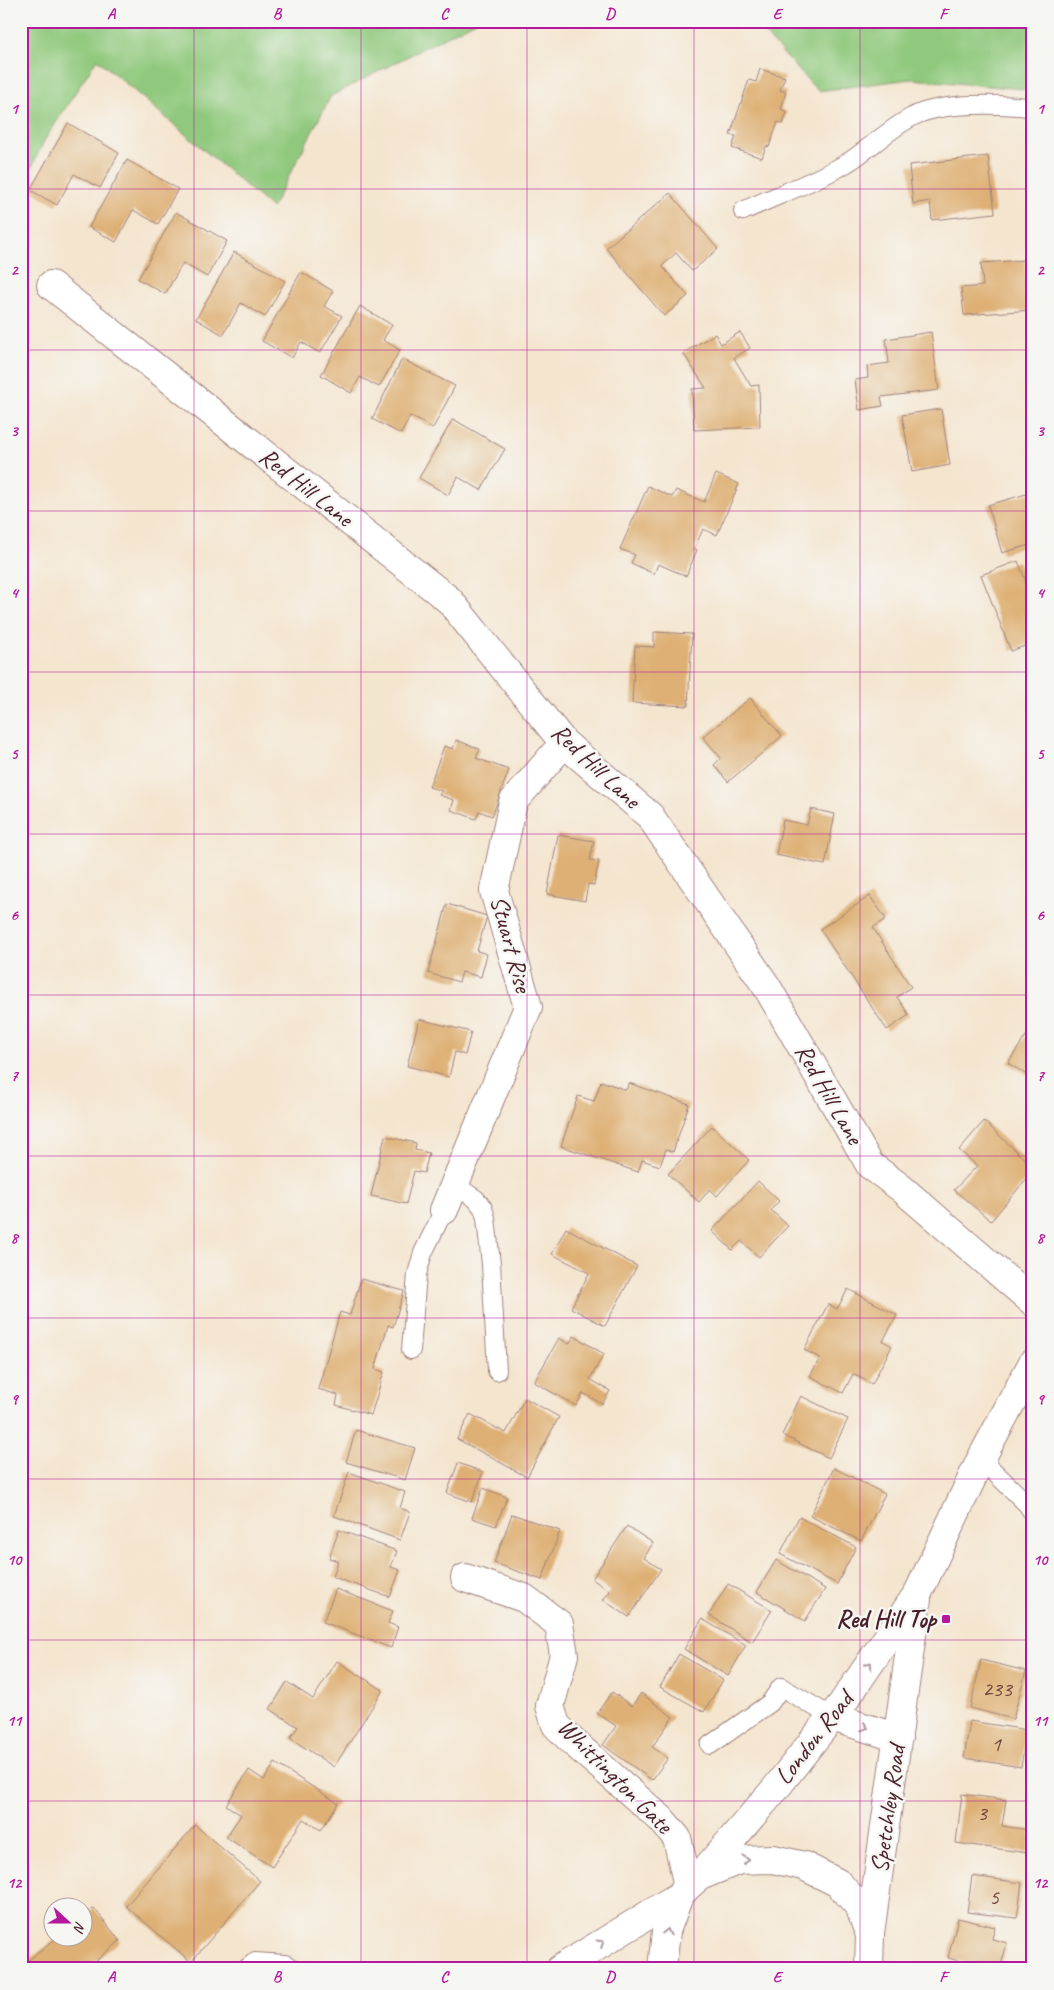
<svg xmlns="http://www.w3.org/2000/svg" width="1054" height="1990" font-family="Caveat,sans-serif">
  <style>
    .green { fill: #90c97d; stroke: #6d7454 }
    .building { fill: #deb074 }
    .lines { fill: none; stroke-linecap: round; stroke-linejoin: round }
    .lane-casing { stroke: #9f827d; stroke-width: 20 }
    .street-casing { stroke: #9f827d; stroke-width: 30 }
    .primary-casing { stroke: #9f827d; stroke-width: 30 }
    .lane { stroke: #fff; stroke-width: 18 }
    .street { stroke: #fff; stroke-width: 28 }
    .primary { stroke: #fff; stroke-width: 28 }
    .oneway { stroke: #ae9aa0 }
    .grid { fill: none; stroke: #b5179e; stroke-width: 1; stroke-opacity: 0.55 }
    .poi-dot { fill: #b5179e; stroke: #f6f6f2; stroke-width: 2 }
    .labels { text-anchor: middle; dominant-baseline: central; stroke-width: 5; stroke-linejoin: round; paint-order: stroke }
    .number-label { font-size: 22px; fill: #6f433d }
    .street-label { font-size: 25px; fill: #4a1f2b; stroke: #f6f6f2 }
    .poi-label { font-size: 25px; font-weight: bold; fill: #4a1f2b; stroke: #f6f6f2; text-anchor: end }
    .neatline { fill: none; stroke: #b5179e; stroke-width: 2 }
    .grid-label { font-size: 16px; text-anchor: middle; font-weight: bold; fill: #b5179e }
  </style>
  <rect width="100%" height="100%" fill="#f6f6f2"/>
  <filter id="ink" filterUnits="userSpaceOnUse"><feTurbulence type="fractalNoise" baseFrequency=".02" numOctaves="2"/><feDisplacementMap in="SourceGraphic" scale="10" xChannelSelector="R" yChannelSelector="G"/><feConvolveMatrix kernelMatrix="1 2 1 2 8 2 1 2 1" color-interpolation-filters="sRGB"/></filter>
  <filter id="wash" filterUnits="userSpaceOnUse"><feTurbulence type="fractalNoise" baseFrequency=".0096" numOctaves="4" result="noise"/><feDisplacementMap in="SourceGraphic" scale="20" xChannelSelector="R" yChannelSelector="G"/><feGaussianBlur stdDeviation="1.12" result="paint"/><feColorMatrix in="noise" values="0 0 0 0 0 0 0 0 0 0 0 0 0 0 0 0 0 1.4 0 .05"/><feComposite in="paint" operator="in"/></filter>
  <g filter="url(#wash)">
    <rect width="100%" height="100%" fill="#f4e5cf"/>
    <path class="green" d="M21 21H476L331 96 272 208 97 59 44 141 21 189Z
      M753 21H1033V90L911 79 818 91Z"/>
    <g id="blocks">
      <path class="building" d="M760 69 785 77 780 90 786 92 781 109 787 112 783 124 778 122 769 147 766 146 762 158 732 148 736 136 730 135 749 80 756 82Z
        M68 123 119 153 100 188 74 174 57 205 30 190Z
        M988 156 995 213 932 220 930 201 913 204 909 165Z
        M127 160 178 189 158 224 133 210 116 242 89 227Z
        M670 193 718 249 692 271 676 253 662 266 688 296 664 316 606 248Z
        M176 212 227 241 207 277 183 263 165 294 138 279Z
        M234 252 285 281 265 317 241 303 223 335 196 319Z
        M1025 260 1027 287H1033V310L964 315 961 288 983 286 981 263Z
        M301 272 333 291 324 306 342 316 320 353 301 342 292 358 262 341Z
        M360 306 392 325 383 340 400 350 379 387 360 377 351 393 321 375Z
        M740 332 750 348 734 358 751 386 759 385 760 427 694 430 692 389 706 388 683 353 715 334 721 344Z
        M931 332 939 390 881 397 883 406 859 410 855 380 868 378 867 366 889 363 886 339Z
        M402 359 455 386 433 428 410 416 401 434 372 419Z
        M941 409 950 465 912 472 902 415Z
        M453 419 505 449 481 490 458 477 448 495 419 478Z
        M716 474 739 484 717 535 703 529 694 549 697 550 686 576 658 564 654 574 631 563 635 555 620 549 648 486 672 497 676 490 704 502Z
        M1033 492V544L1002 553 988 505Z
        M1018 561 1033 600V643L1011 651 981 575Z
        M654 632 692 634 688 706 632 703 635 646 654 647Z
        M750 698 782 736 728 782 714 765 721 758 703 737Z
        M456 740 480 749 476 758 509 770 492 816 479 811 476 819 451 810 454 800 439 795 442 791 429 787 444 746 453 749Z
        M811 809 835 814 825 865 776 855 783 820 807 825Z
        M558 835 594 841 590 860 599 861 594 885 588 884 585 901 547 894Z
        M870 896 886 919 873 928 911 987 897 997 909 1015 887 1030 820 929Z
        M447 904 487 916 477 951 487 954 481 977 462 972 459 982 428 973Z
        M419 1019 471 1032 465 1055 455 1052 449 1077 407 1066Z
        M1030 1030 1033 1032V1079L1008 1063Z
        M601 1081 626 1090 629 1083 689 1104 673 1152 666 1149 660 1166 642 1160 638 1172 561 1146 578 1096 594 1101Z
        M984 1121 1033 1167V1171L991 1221 954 1190 977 1166 959 1150Z
        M712 1126 749 1160 717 1196 710 1189 699 1202 668 1174Z
        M385 1136 416 1143 415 1150 429 1153 424 1173 414 1171 406 1204 371 1196Z
        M758 1181 779 1201 771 1210 788 1226 759 1257 741 1241 732 1250 712 1231Z
        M566 1228 637 1266 605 1326 571 1308 589 1273 552 1254Z
        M361 1279 404 1291 393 1327 388 1325 375 1369 384 1372 371 1415 336 1405 338 1395 318 1389 340 1312 350 1315Z
        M848 1289 897 1315 883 1341 892 1346 872 1384 853 1374 843 1393 810 1376 820 1358 804 1350 828 1304 837 1309Z
        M574 1336 604 1354 590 1379 610 1391 602 1404 583 1393 576 1406 534 1382 559 1338 569 1344Z
        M801 1396 848 1419 829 1458 782 1435Z
        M525 1398 559 1417 527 1477 457 1439 470 1414 506 1433Z
        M356 1430 415 1448 405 1480 346 1462Z
        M458 1463 483 1472 472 1502 447 1493Z
        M834 1468 885 1494 861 1541 810 1516Z
        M349 1472 405 1492 400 1508 410 1512 400 1540 334 1516Z
        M483 1488 507 1497 496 1526 472 1518Z
        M512 1514 560 1531 542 1580 494 1563Z
        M799 1517 856 1547 837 1584 780 1554Z
        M627 1526 653 1543 644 1558 661 1569 629 1617 603 1600 610 1591 592 1579Z
        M339 1530 397 1551 391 1567 400 1570 390 1597 333 1577 338 1561 329 1558Z
        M776 1560 825 1589 805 1621 757 1592Z
        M728 1584 772 1610 752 1642 709 1615Z
        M336 1589 393 1611 388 1623 398 1627 391 1648 323 1622Z
        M702 1619 746 1645 728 1676 684 1649Z
        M679 1654 723 1680 704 1712 660 1687Z
        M981 1660 1026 1671 1013 1719 970 1708Z
        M337 1661 383 1690 334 1767 290 1738 298 1727 270 1709 287 1682 313 1699Z
        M612 1692 632 1706 641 1693 673 1717 652 1747 668 1758 652 1780 603 1745 616 1726 597 1713Z
        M970 1721 1027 1730 1021 1767 964 1758Z
        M275 1763 338 1803 321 1830 303 1819 272 1867 226 1837 241 1815 226 1805 249 1770 264 1780Z
        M962 1794 1006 1800 1002 1826 1031 1830 1028 1853 956 1843Z
        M195 1825 260 1881 191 1962 126 1906Z
        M972 1876 1022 1883 1017 1918 967 1912Z
        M94 1908 120 1941 86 1969H21V1966L57 1938H82V1917Z
        M958 1918 995 1927 992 1939 1007 1943 1000 1969H989L948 1958Z"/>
    </g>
  </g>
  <g filter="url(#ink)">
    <use href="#blocks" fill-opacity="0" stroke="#9f827d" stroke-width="1"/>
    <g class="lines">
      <g class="lane-casing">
        <path id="lane" d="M743 211C777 195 815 182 847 163 869 149 889 129 912 117 939 102 1003 103 1033 108
          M455 1185 476 1199 483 1208 486 1218 491 1264 497 1371
          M411 1350 417 1274 423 1253 444 1210
          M981 1459 1027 1504 1033 1513
          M710 1745 770 1703 781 1687 832 1717
          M246 1969 255 1962 285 1964 293 1969"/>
      </g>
      <g class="street-casing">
        <path id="street" d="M51 285 449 600 564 743 650 816 767 987 870 1165 901 1188 1033 1302
          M444 1210 528 1007 494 891 513 802 564 743
          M465 1578 524 1598 559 1624 564 1655 550 1706 556 1725 573 1742 661 1819 677 1838 688 1886"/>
      </g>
      <g class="primary-casing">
        <path id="primary" d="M832 1717 898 1738
          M700 1876 776 1788 842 1704 918 1593 981 1459 1033 1362
          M870 1933 917 1599
          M560 1969 679 1896
          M662 1969 666 1931 679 1896 688 1886 700 1876 739 1860 773 1859 804 1866 838 1883 859 1906 870 1935 869 1969"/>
      </g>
      <use href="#lane" class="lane"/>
      <use href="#street" class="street"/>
      <use href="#primary" class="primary"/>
    </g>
    <defs><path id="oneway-chevron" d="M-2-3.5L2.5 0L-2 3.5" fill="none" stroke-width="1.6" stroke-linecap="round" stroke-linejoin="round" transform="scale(1.25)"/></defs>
    <g class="oneway">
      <use href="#oneway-chevron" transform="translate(869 1665) rotate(-56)"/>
      <use href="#oneway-chevron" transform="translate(865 1727) rotate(18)"/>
      <use href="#oneway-chevron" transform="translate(746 1860) rotate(-4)"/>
      <use href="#oneway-chevron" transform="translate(667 1932) rotate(-77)"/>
      <use href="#oneway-chevron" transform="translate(601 1943) rotate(-31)"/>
    </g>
  </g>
  <path class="grid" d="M194 21V1969M361 21V1969M527 21V1969M694 21V1969M860 21V1969M21 189H1033M21 350H1033M21 511H1033M21 672H1033M21 834H1033M21 995H1033M21 1156H1033M21 1318H1033M21 1479H1033M21 1640H1033M21 1801H1033"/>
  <rect class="poi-dot" x="941" y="1614" width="10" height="10" rx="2.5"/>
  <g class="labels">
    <g class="number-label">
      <text x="997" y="1689">233</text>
      <text x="996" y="1744">1</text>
      <text x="982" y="1813">3</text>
      <text x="994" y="1897">5</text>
    </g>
    <g class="street-label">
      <text transform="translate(306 487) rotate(38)">Red Hill Lane</text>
      <text transform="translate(596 766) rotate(43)">Red Hill Lane</text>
      <text transform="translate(511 944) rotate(75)">Stuart Rise</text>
      <text transform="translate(829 1094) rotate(60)">Red Hill Lane</text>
      <text transform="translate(814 1738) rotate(-52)">London Road</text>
      <text transform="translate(615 1776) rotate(45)">Whittington Gate</text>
      <text transform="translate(888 1809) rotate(-82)">Spetchley Road</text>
    </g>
    <g class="poi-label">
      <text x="936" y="1619">Red Hill Top</text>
    </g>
  </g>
  <rect width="1054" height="1990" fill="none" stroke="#f6f6f2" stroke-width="55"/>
  <g transform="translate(68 1922) rotate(111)"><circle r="24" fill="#f6f6f2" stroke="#b1a0a2"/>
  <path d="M0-4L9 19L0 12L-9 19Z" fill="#b5179e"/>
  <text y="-8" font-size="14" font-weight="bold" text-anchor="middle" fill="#4a1f2b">N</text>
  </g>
  <rect x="28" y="28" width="998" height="1934" class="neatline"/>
  <g class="grid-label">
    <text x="111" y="19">A</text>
    <text x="277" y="19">B</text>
    <text x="444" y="19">C</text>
    <text x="610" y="19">D</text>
    <text x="777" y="19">E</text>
    <text x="943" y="19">F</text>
    <text x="14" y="114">1</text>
    <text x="1040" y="114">1</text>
    <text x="14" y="275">2</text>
    <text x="1040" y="275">2</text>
    <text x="14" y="436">3</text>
    <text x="1040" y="436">3</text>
    <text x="14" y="598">4</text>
    <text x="1040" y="598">4</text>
    <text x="14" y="759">5</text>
    <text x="1040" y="759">5</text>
    <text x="14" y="920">6</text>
    <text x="1040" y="920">6</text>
    <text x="14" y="1081">7</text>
    <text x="1040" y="1081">7</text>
    <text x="14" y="1243">8</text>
    <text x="1040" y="1243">8</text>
    <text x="14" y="1404">9</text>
    <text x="1040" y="1404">9</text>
    <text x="14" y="1565">10</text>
    <text x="1040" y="1565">10</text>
    <text x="14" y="1726">11</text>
    <text x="1040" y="1726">11</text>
    <text x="14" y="1888">12</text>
    <text x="1040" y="1888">12</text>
    <text x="111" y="1982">A</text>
    <text x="277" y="1982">B</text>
    <text x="444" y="1982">C</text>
    <text x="610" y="1982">D</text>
    <text x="777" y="1982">E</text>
    <text x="943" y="1982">F</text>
  </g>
</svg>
